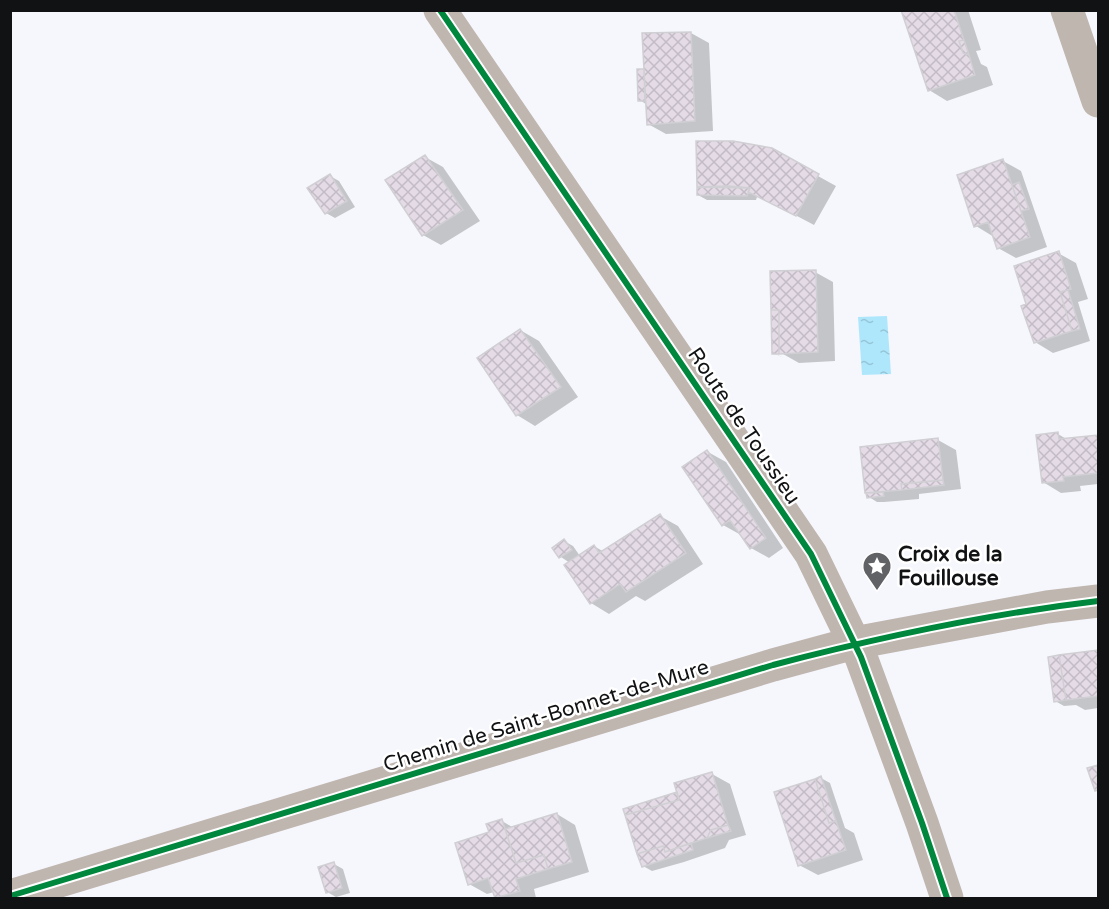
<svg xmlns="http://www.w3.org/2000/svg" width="1109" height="909" font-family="'Varela Round',sans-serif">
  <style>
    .water { fill: url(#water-ripples) }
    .shadow { fill: #0003 }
    .building { fill: url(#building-cross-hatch); stroke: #d0cfd3; stroke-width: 1.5 }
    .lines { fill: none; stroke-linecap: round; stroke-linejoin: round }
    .minor { stroke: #c0b6b0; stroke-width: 33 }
    .tertiary { stroke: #c0b6b0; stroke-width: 33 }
    .cycleway-casing { stroke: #fff; stroke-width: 10 }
    .cycleway { stroke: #00873e; stroke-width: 6 }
    .labels { text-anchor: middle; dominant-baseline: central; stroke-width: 5; stroke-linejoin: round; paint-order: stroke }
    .street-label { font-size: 21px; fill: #111214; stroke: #fff }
    .poi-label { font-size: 21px; font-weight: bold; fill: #111214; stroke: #fff; text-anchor: start }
  </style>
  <defs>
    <pattern id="water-ripples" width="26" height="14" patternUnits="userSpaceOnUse" patternTransform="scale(1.5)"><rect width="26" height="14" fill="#aee7fc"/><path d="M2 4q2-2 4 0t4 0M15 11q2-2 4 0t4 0" fill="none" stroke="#95c5d7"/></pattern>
    <pattern id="building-cross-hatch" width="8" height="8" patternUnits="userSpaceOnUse" patternTransform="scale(1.5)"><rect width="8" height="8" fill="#e4dbe7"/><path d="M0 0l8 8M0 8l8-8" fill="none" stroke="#c3bbc5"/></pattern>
  </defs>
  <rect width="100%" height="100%" fill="#f6f7fc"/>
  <path class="water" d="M887 316 891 374 862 375 858 317Z"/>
  <path class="shadow" d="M902 10H968L981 50 976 51 981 64 987 67 993 85 947 101 929 90Z
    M691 33 709 43 713 131 666 134 648 124 647 105 640 100 643 71 646 72Z
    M771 150 836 186 814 225 761 197H757L756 200H707L698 195Z
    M425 157 443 167 480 221 441 245 423 235Z
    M1003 161 1021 171 1047 247 1016 258 998 248 994 237 976 226Z
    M330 176 339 181 355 207 335 218 326 213Z
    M1058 253 1076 263 1088 299 1078 302 1090 341 1053 353 1035 342Z
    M815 272 833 282 835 361 799 363 776 350 774 353 784 358 773 353Z
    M520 330 539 341 578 397 535 426 517 415Z
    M1058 434 1068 440 1098 436V484L1080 486 1081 491 1061 493 1043 482Z
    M938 440 956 450 961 489 919 494V499L884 502H877L869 497 866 492Z
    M708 452 726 462 783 548 769 558 751 548 741 535 723 525Z
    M660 516 678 526 703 564 645 601 636 596 609 614 591 603 570 563 561 557 554 548 564 541 573 546 580 556 594 546 604 552Z
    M1098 652V708L1085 710 1076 705 1064 706 1055 701 1050 658Z
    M712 774 730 784 746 835 729 840 725 848 684 862 652 871 643 866Z
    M821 778 830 783 845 828 854 833 863 860 818 875 799 865Z
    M557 814 575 825 589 872 534 889 536 898H497L494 892 487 894 469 884 491 833 502 821 514 828Z
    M334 864 343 869 350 893 336 897 327 892Z"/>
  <path class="building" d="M901 10H954L964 40 959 41 963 53 969 55 975 75 928 91Z
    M691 32 695 121 647 125 642 33Z
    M964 40 969 55 963 53 959 41Z
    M637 69H644L645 101H638Z
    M696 141H733L772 148 819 174 796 216 748 192 750 188 697 187Z
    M425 155 463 210 422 236 385 180Z
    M1003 159 1030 237 997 249 988 222 974 227 957 175Z
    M330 174 347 201 325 214 307 188Z
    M1019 182 1029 209 1021 211 1012 185Z
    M728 186 750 188 747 196 697 195V187Z
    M1059 251 1071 289 1060 292 1072 331 1034 343 1021 306 1026 304 1014 266Z
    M816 270 818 352 779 354V310H771L770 271Z
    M1068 290 1080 329 1072 331 1060 292Z
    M771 310H779V354H772Z
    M520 329 561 387 516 416 477 358Z
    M1058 432 1059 439 1098 435V473L1063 477 1064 481 1042 483 1036 435Z
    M938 438 943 480 901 484 902 490 865 493 860 447Z
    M707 450 766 538 750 549 730 520 722 526 682 467Z
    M943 480 944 485 902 490 901 484Z
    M883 492 884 496 867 498 866 493Z
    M660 514 686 553 626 592 620 584 590 604 564 565 594 545 599 553Z
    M564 539 572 550 559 558 552 548Z
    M1098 650V696L1066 700 1059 655Z
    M1059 655 1066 700 1054 702 1048 657Z
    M1098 765V790L1095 791 1087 768Z
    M712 772 728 825 711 830 707 838 665 852 663 846 637 854 625 815 679 800 674 783Z
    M821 776 836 821 829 823 815 779Z
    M815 779 829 823 836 821 846 850 798 866 774 792Z
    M677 792 679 800 625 815 623 809Z
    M557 813 572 862 548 869 544 855 516 863 505 829Z
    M502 819 516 863 544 855 548 869 516 879 520 891 495 898 488 878 468 885 455 843 489 832 486 824Z
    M728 825 731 831 707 838 711 830Z
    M691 843 693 850 642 867 637 854 663 846 665 852Z
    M334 862 342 888 326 893 318 867Z"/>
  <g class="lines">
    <path class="minor" d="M440 10 811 554 861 657 922 823 947 898
      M1067 10 1098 101
      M854 643 1047 607 1098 601"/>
    <path class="tertiary" d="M10 896 773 665 854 643"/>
    <g class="cycleway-casing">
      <path id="cycleway" d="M440 10 811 554 861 657 922 823 947 898
        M10 896 773 665C880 637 989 614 1098 601"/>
    </g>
    <use href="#cycleway" class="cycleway"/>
  </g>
  <defs>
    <g id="sight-pin" transform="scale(1.5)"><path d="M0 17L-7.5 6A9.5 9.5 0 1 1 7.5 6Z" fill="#616265" stroke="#fff"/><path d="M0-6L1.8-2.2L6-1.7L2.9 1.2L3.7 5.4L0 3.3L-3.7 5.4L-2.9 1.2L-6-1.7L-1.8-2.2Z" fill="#fff"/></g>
  </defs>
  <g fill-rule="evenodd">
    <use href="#sight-pin" x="877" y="566"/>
  </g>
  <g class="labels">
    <g class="street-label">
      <text transform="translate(744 426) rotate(56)">Route de Toussieu</text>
      <text transform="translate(546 716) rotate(-17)">Chemin de Saint-Bonnet-de-Mure</text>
    </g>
    <g class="poi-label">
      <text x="898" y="554">Croix de la<tspan x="898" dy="24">Fouillouse</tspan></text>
    </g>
  </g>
  <rect width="1109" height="909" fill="none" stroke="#111214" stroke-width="24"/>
</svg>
